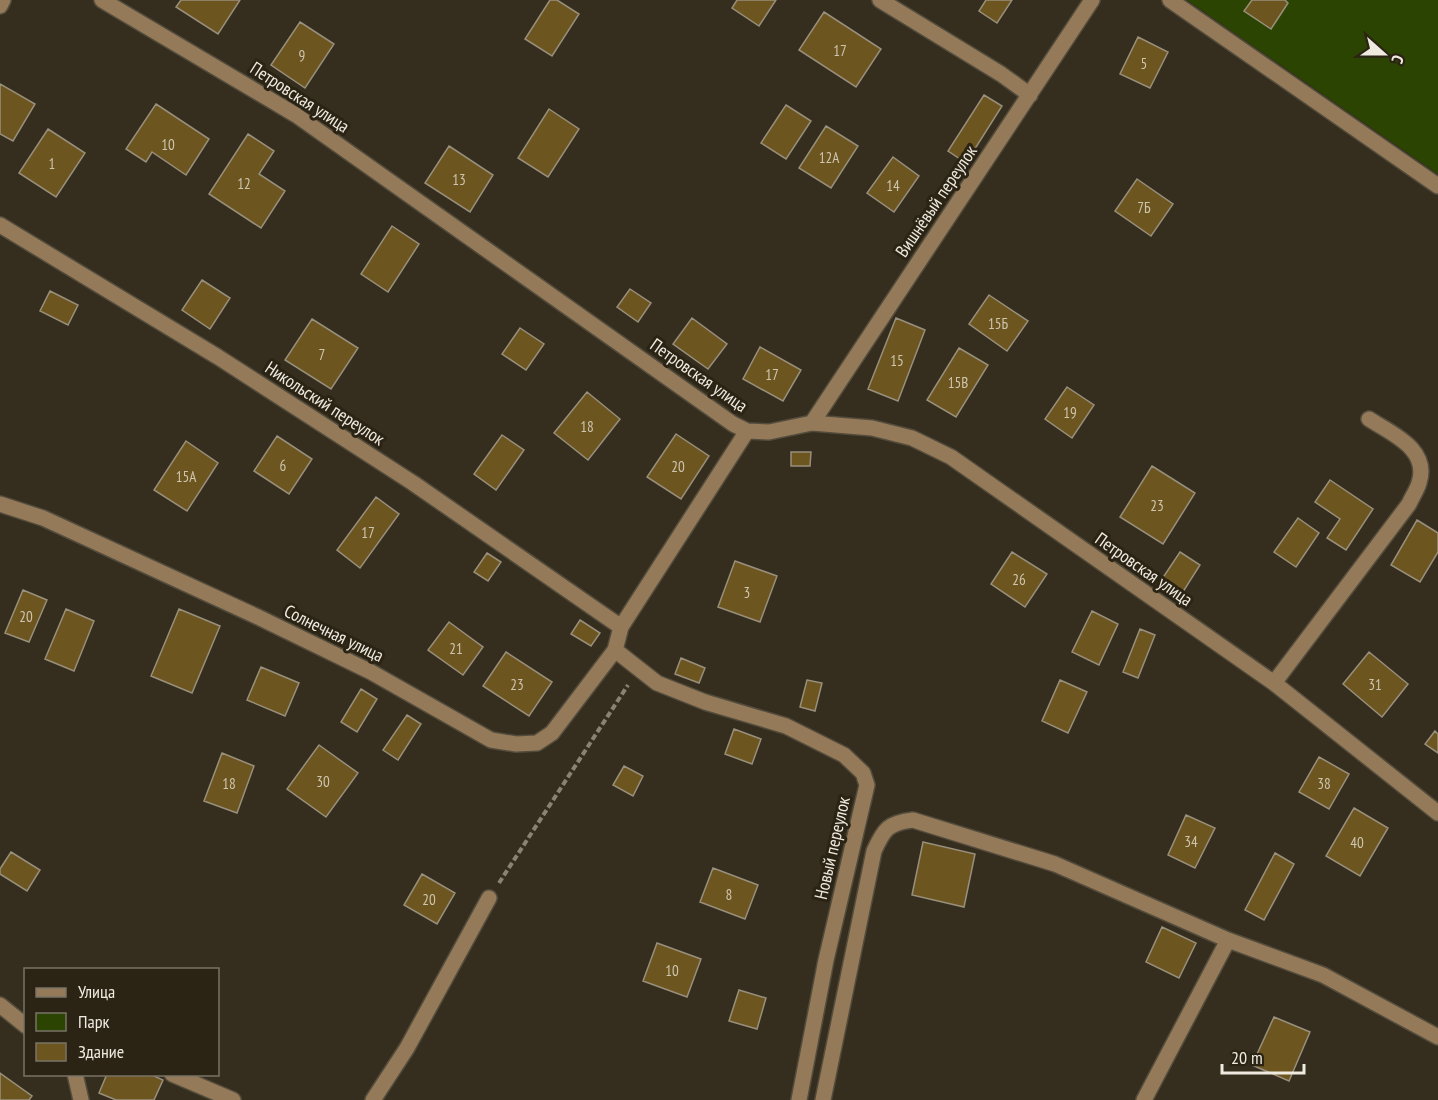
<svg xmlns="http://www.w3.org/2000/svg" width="1438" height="1100" font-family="'PT Sans Narrow',sans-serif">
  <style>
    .green { fill: #2b4401 }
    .building { fill: #6d551f; stroke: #988f7d; stroke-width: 1.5 }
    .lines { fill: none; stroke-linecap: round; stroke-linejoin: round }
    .minor-casing { stroke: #534c3d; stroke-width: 18 }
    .path { stroke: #898376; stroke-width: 4; stroke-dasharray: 6 3; stroke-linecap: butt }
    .minor { stroke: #947a58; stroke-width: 15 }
    .labels { text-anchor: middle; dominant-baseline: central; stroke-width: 6; stroke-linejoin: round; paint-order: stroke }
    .number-label { font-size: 15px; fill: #cec5b0 }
    .street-label { font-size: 18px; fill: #efeae0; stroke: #2b2414 }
  </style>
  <rect width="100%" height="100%" fill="#352e1e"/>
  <path class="green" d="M1187 0H1438V174Z"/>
  <path class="building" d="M181 0H240L218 34 176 7Z
    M550 0H557L579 14 552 56 525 39Z
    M737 0H776L759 26 732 8Z
    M986 0H1012L997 23 979 11Z
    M1252 0H1285L1288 3 1271 29 1244 11Z
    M824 12 881 49 856 87 799 50Z
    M300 22 334 44 305 88 271 65Z
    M1138 37 1168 52 1150 88 1120 74Z
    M0 84 35 104 13 141 0 134Z
    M984 95 1002 106 966 163 948 151Z
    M156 104 209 139 186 175 152 152 146 162 126 149Z
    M786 105 811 121 786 159 761 143Z
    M549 109 579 129 548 177 518 158Z
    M826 126 858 146 831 188 799 168Z
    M48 129 85 153 56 197 19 173Z
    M248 134 274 151 259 174 285 191 261 228 209 194Z
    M449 146 493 175 470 212 425 183Z
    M893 157 919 176 894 212 867 193Z
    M1137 179 1173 204 1151 236 1115 211Z
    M392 226 419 244 388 292 361 274Z
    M202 280 230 298 210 329 182 310Z
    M630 289 651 303 638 322 617 307Z
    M50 291 78 305 68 325 40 311Z
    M989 295 1028 321 1007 351 969 324Z
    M692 318 727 344 708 369 673 344Z
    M896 318 925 330 898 401 868 389Z
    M312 319 358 348 331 389 285 360Z
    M520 328 544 344 526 370 502 354Z
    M760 347 801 370 783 401 743 379Z
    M959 348 988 365 956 417 927 400Z
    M1067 387 1094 405 1072 438 1045 419Z
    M587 392 620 419 588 460 554 433Z
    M676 434 709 456 681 499 647 477Z
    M502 435 524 450 496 490 474 474Z
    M277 436 312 459 289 494 254 471Z
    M186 441 218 463 187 511 154 490Z
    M791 452H811L810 466H791Z
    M1152 466 1195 493 1163 544 1120 517Z
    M1330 480 1373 509 1346 550 1327 538 1340 519 1315 502Z
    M376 497 399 514 360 568 337 550Z
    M1298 518 1319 533 1296 567 1274 552Z
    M1417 520 1438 533V552L1420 582 1391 565Z
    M1012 552 1047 574 1025 607 991 584Z
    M1180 552 1200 565 1181 595 1160 582Z
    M487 553 501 562 488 581 474 572Z
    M735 561 777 576 760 622 718 607Z
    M23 590 47 600 29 642 5 633Z
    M66 609 94 621 74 671 45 659Z
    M179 609 220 626 192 693 151 676Z
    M1092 611 1118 624 1099 665 1072 652Z
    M580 620 600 633 591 646 571 634Z
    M449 622 483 647 463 675 428 650Z
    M1140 629 1155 635 1138 678 1123 672Z
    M506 652 552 682 529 716 483 686Z
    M1369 652 1408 684 1382 717 1343 684Z
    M681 658 705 668 699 683 675 674Z
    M261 667 299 683 285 716 247 700Z
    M807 680 822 683 815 711 800 707Z
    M1060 680 1087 692 1068 733 1042 721Z
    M361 689 377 699 357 732 341 722Z
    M407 715 421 724 398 760 383 750Z
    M734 729 761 739 752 764 725 754Z
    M1435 731 1438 734V753L1425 744Z
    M319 745 358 773 326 817 287 789Z
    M222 753 254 766 237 813 204 801Z
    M1319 757 1349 774 1329 809 1299 792Z
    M624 766 643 776 633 796 613 785Z
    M1354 808 1388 828 1360 876 1326 856Z
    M1186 815 1215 828 1195 868 1168 855Z
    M923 842 975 854 964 907 912 895Z
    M11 852 40 870 27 891 0 874V869Z
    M1275 853 1294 864 1264 920 1245 910Z
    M713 868 758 885 745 919 700 902Z
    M422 874 455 893 437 924 404 905Z
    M1162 927 1196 943 1179 978 1146 962Z
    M657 943 701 959 687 997 643 981Z
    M739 990 766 998 757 1029 729 1021Z
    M1274 1017 1310 1032 1289 1081 1252 1065Z
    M0 1073 32 1096 29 1100H0Z
    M107 1074H150L163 1080 154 1100H116L99 1093Z"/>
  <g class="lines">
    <g class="minor-casing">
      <path id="minor" d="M102 0 296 115 733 424 747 431 769 432 812 423 872 428 912 438 951 457 1274 683 1438 813
        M880 0 1001 74 1030 95
        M1170 0 1438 186
        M0 6 3 0
        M0 225 218 357 413 483 621 627
        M812 423 1092 0
        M0 504 43 518 258 617 371 672 491 740 516 744 537 743 552 733 615 650 621 627 747 431
        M615 650 657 683 705 702 786 726 844 755 863 773 867 785 826 960 799 1100
        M1274 683 1409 504C1412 497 1417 490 1419 483 1430 449 1392 434 1369 419
        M0 1005 26 1026
        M75 1074 81 1100
        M172 1074 233 1100
        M373 1100 407 1048 489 898
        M823 1100 874 851C884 829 888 823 913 820L1055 864 1228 940 1323 975 1438 1037
        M1144 1100 1228 940"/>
    </g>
    <path class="path" d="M499 883 628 685"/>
    <use href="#minor" class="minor"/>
  </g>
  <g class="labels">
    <g class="number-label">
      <text x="840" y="50">17</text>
      <text x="302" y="55">9</text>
      <text x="1144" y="63">5</text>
      <text x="168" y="144">10</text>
      <text x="829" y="157">12А</text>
      <text x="52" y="163">1</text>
      <text x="459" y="179">13</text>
      <text x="244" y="183">12</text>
      <text x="893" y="185">14</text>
      <text x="1144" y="207">7Б</text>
      <text x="998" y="323">15Б</text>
      <text x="322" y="354">7</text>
      <text x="897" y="360">15</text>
      <text x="772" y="374">17</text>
      <text x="958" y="382">15В</text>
      <text x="1070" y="412">19</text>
      <text x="587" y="426">18</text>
      <text x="283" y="465">6</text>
      <text x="678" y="466">20</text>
      <text x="186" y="476">15А</text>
      <text x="1157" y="505">23</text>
      <text x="368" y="532">17</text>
      <text x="1019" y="579">26</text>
      <text x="747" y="592">3</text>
      <text x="26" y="616">20</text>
      <text x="456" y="648">21</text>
      <text x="517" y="684">23</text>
      <text x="1375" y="684">31</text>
      <text x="323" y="781">30</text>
      <text x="229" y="783">18</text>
      <text x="1324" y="783">38</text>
      <text x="1191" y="841">34</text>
      <text x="1357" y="842">40</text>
      <text x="729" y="894">8</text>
      <text x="429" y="899">20</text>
      <text x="672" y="970">10</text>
    </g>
    <g class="street-label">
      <text transform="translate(300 97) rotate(33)">Петровская улица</text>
      <text transform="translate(936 201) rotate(-56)">Вишнёвый переулок</text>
      <text transform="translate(699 375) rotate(35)">Петровская улица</text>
      <text transform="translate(325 403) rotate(33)">Никольский переулок</text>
      <text transform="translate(1144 569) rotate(35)">Петровская улица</text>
      <text transform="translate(334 633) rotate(26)">Солнечная улица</text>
      <text transform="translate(832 848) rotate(-77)">Новый переулок</text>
    </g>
  </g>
  <rect x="24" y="968" width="195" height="108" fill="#2b2414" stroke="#797366" stroke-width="1.5"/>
  <rect x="36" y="988" width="30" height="9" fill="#947a58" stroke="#797366" stroke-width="1.5"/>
  <text x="78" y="998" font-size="18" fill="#efeae0">Улица</text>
  <rect x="36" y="1013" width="30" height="18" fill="#2b4401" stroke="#797366" stroke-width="1.5"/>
  <text x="78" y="1028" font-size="18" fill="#efeae0">Парк</text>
  <rect x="36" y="1043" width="30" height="18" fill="#6d551f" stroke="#797366" stroke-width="1.5"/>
  <text x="78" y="1058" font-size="18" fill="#efeae0">Здание</text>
  <g transform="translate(1384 54) rotate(111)" stroke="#2b2414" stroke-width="4.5" paint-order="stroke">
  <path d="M0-4.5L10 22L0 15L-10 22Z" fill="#efeae0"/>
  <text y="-9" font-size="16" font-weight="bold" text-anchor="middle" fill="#efeae0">С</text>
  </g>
  <path d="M1222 1064v9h82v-9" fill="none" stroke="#efeae0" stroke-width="3"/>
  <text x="1231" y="1064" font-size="18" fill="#efeae0" stroke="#2b2414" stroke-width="4.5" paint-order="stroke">20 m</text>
</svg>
